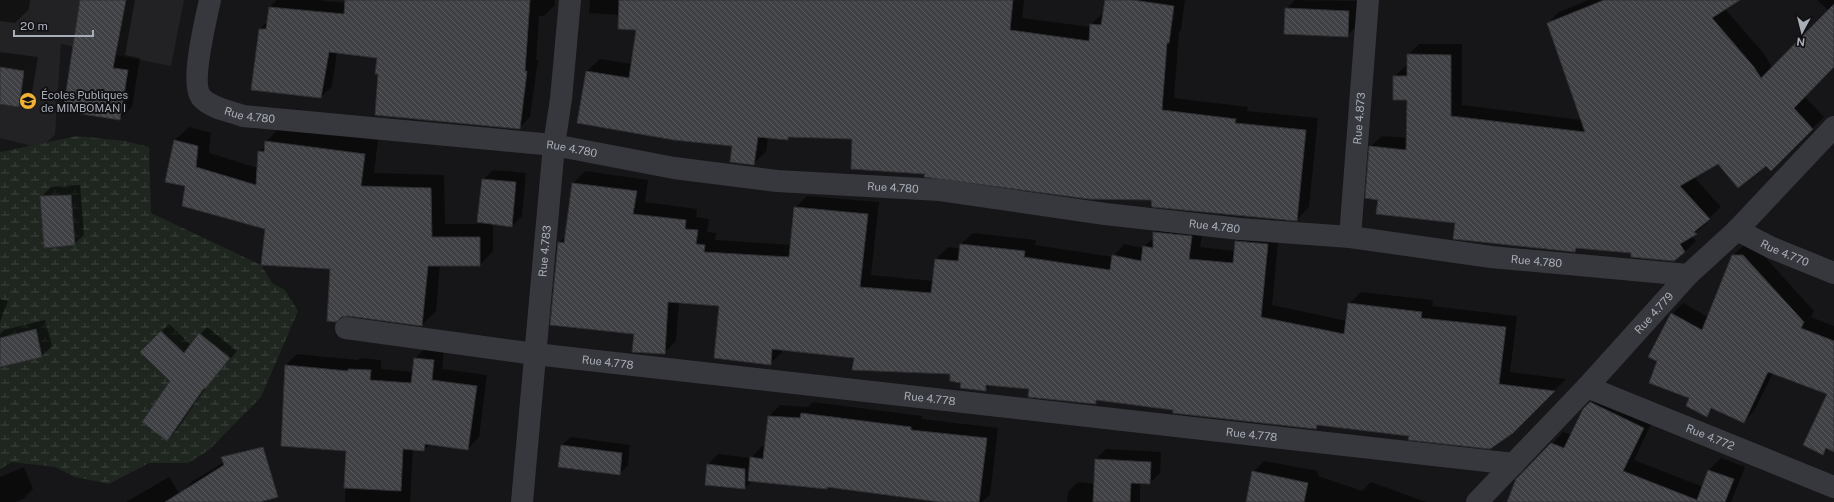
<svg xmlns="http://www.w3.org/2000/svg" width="1834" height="502" font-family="'Public Sans',sans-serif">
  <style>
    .built { fill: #222225 }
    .wetland { fill: url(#wetland-marsh) }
    .shadow { fill: #0007 }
    .building { fill: url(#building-back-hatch); stroke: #303034 }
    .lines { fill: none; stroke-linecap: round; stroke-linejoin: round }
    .minor { stroke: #37383d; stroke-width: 22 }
    .labels { text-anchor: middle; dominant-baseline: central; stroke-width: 4; stroke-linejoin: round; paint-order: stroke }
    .poi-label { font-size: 11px; fill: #a8adb8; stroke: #111113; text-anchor: start }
    .street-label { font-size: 11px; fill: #a8adb8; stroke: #111113 }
  </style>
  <defs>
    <pattern id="wetland-marsh" width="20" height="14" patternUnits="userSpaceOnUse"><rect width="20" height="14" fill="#1e261f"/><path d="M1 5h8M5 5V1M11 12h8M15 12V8" fill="none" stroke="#3c433d"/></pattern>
    <pattern id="building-back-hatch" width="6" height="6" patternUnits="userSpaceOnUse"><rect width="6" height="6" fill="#404145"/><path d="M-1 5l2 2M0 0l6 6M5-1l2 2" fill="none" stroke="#595a5e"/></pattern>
  </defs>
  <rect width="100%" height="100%" fill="#161618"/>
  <path class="built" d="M0 0H184L171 66 61 44 55 135 40 148 0 138Z"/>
  <path class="wetland" d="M77 136 125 141 149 147 151 213 261 265 272 283 285 290 298 311 261 397 209 450 188 463H149L109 484 75 477 55 467 12 462 0 469V152Z"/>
  <path class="shadow" d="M0 0H30L29 9 15 23 0 21Z
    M81 0H135L125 55 140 58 132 107 119 119Z
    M277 0H318L346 3V0H555V5L544 16H539L536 60H538L530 117 519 128 379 73 378 57 337 52 332 86 321 97 260 29 268 21 270 7Z
    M590 0H1024L1022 18 1091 27V24L1104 12 1106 0H1185L1181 30 1179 32 1174 98 1248 107 1247 111 1318 118 1309 207 1297 220 1152 199 926 173 853 138 791 136 788 139 768 137 766 152 753 164 734 145 578 122 587 71 600 59 632 64 638 29 619 15 589 13Z
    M1295 0 1358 1 1357 26 1347 36 1286 9Z
    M1589 0H1738L1725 9 1765 55 1772 68 1829 11 1817 0H1834V66L1804 96 1824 117 1771 169 1766 164 1718 163 1694 177 1721 207 1705 222 1707 223 1692 236 1696 241 1685 252H1632L1579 247 1575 251 1454 238 1456 222 1379 199 1370 147 1382 136 1408 138V99L1394 77 1405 66H1408V55L1419 44H1462V105L1581 120 1548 23 1559 12Z
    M0 52 38 57 32 92 19 106 0 103Z
    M189 127 211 133 209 153 258 168 259 152 265 146 266 142 279 128 378 140 374 173 444 175 445 224H485L483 180 493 170 526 173 522 216 512 226 493 223V251L480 265H440L436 311 422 325 266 228 186 186 175 140Z
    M585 171 648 180 645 202 697 209 696 217 709 219 707 232 716 233 715 240 791 245 795 208 807 196 879 202 871 275 933 281 936 259 948 247 961 249V244L973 233 1036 240 1035 245 1113 257 1124 244 1143 248 1154 237V232L1165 221 1204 225 1200 247 1235 251 1236 242 1248 230 1279 232 1272 305 1347 321 1349 304 1361 292 1433 300 1432 306 1517 316 1510 372 1566 379 1513 432 1410 435 1319 424 1316 428 1099 399 1095 403 1030 388 991 385 985 390 962 382 951 373 855 357 782 349V352L770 364 720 305 679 302 676 341 664 353 635 333 559 243 566 235 573 183Z
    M80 185 84 235 74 244 41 197 51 187Z
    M1744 245H1754L1814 311 1811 317 1834 326V451L1828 448 1823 454 1829 394 1773 373 1754 411 1744 422 1714 408 1706 415 1658 361 1672 314 1683 303 1708 317 1733 255Z
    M0 299 8 301 0 322Z
    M45 320 52 346 42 356 1 366 0 334 4 330Z
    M169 324 191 345 207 327 237 351 211 380 175 432 167 440 171 381 141 352Z
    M426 348 444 350 442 369 487 375 479 437 468 449 430 444 424 450 413 449 410 502H345L347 450 286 365 297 354 358 360 360 358 381 360V369L413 372 414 359Z
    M1603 391 1655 416 1634 460 1703 487 1709 470 1721 458 1745 467 1731 502H1522L1552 444 1563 432 1572 435 1584 410Z
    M813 402 922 416V419L998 428 990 495 982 502H949L829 486 827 488 752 481 745 488 708 464 718 454 751 458 762 446 766 447 769 416 780 405 808 407Z
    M571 437 630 445 628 465 619 474 559 466 562 445Z
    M1106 449 1161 452 1160 473 1150 483 1140 482V502H1067L1068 492 1078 482 1095 484 1096 459Z
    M244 450 261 502H189L183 491 193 481Z
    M1264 461 1318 471V476L1362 491 1371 482 1426 502H1247L1253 472Z
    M24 467 33 489 23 499 16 502H0V477Z
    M169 477 182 498 177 502H126Z"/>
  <path class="building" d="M80 0H126L113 68 128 70 120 120 63 111Z
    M345 0H530L525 71H527L520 129 375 115 378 74H375L377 58 329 52 321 98 251 90 259 29H266L269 7 344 14Z
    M619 0H1013L1010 30 1089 41 1090 24 1101 25 1105 0H1133L1174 6 1169 43H1167L1162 110 1236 119 1235 123 1306 130 1297 221 1152 207 1151 200 1088 199 924 177 925 174 851 169 852 139 788 137V140L758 137 754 165 730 162 732 146 674 140 577 123 586 71 629 78 636 30 618 29Z
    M1604 0H1740L1712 18 1754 67 1761 78 1834 4V67L1794 108 1813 129 1771 171 1766 166 1738 188 1718 164 1680 186 1710 219 1694 232 1697 234 1680 244 1685 252 1674 261 1631 257V253L1576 248 1575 252 1453 239 1455 223 1376 214 1378 200 1365 198 1369 146 1406 150 1407 100H1393V76H1407V54L1451 55V116L1585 132 1547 23Z
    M1285 8 1349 11 1348 37 1284 34Z
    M0 67 24 71 19 107 0 104Z
    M174 140 198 146 196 167 256 185 258 151 264 152 265 141 365 154 361 186 431 188 432 237H480V266H428L422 326 348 316 341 317 336 322 327 321 330 269 261 265 265 229 182 206 185 186 165 182Z
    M482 179 516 182 512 227 477 222Z
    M572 183 637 191 633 214 686 220 685 229 698 230 696 244 705 245 704 252 789 257 794 207 868 214 860 287 931 293 935 259 958 261 960 244 1025 251 1024 257 1110 270 1112 255 1141 261 1143 246 1153 248V232L1192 236 1189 259 1233 263 1235 241 1268 244 1261 317 1344 334 1348 303 1422 312 1421 318 1506 327 1499 384 1555 391 1513 433 1490 449 1408 440 1409 436 1317 425 1316 429 1173 413V410L1096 400V404L1028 397 1029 389 986 385V391L960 388 961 383 950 381V374L852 370 854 358 772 349 771 365 714 358 719 306 668 302 665 354 632 352 634 334 550 325 558 242 564 243Z
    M71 195 75 245 44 248 40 196Z
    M1732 255H1743L1804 322 1801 328 1834 341V452L1826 448 1823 455 1803 445 1827 394 1768 372 1744 423 1711 408 1707 417 1686 406 1689 398 1649 383 1657 361 1648 357 1671 313 1702 330Z
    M36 329 42 357 0 367V338Z
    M161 331 184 353 199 333 230 358 205 389 204 388 167 441 142 422 170 381 140 352Z
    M414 358 434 360 432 380 477 386 468 450 425 444 424 451 403 449 401 491 344 488 346 451 281 446 285 365 348 371V369L371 370 370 380 411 383Z
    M1590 402 1644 428 1623 471 1697 500 1708 470 1734 479 1725 502H1507L1516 479 1551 443 1564 448 1583 409Z
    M801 413 911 427V430L987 438 979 502H940L827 487V489L748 481 750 457 763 459 768 416 800 418Z
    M561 445 622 453 620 475 558 467Z
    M263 447 278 497 260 502H165L224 465 221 457Z
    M1095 459 1151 462 1150 484 1131 483 1130 502H1093Z
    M707 464 745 469V489L705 485Z
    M1252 471 1308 483 1304 502H1246Z"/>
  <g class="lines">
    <g class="minor">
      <path id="s1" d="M210 0C206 19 190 83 201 97 210 108 230 111 243 116L554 145 674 168 777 181 940 190 1105 214 1240 229 1350 237 1491 257 1688 275"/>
      <path id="s2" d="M1737 230 1772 248 1834 273"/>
      <path id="s3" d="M1350 237 1368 0"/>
      <path id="s4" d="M346 328 535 354 1514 464"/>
      <path id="s5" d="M1587 387 1834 487"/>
      <path id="s6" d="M522 502 554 145 561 99 570 0"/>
      <path id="s7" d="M1477 502 1587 387 1688 275 1737 230 1834 127"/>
    </g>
  </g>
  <defs>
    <g id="school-disc" transform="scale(0.9)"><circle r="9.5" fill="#f2b134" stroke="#111113"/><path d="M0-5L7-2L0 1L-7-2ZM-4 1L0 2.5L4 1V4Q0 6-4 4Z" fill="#111"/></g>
  </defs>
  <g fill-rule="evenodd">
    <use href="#school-disc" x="28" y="101"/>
  </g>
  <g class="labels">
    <g class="poi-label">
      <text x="41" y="95">Écoles Publiques<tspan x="41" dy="13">de MIMBOMAN I</tspan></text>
    </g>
    <g class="street-label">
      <text stroke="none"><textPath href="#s1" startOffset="152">Rue 4.780</textPath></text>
      <text stroke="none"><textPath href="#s3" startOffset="119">Rue 4.873</textPath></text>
      <text stroke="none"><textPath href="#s1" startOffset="476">Rue 4.780</textPath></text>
      <text stroke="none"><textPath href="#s1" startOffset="800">Rue 4.780</textPath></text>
      <text stroke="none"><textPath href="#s1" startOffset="1124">Rue 4.780</textPath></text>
      <text stroke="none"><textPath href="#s6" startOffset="252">Rue 4.783</textPath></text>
      <text stroke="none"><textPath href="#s2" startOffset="53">Rue 4.770</textPath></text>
      <text stroke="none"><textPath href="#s1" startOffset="1448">Rue 4.780</textPath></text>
      <text stroke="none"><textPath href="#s7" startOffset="259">Rue 4.779</textPath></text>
      <text stroke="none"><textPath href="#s4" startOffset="264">Rue 4.778</textPath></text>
      <text stroke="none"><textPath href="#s4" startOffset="588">Rue 4.778</textPath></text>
      <text stroke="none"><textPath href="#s4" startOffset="912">Rue 4.778</textPath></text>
      <text stroke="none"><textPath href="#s5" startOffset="133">Rue 4.772</textPath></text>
    </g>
  </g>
  <g transform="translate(1802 32) rotate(187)" stroke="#111113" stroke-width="3" paint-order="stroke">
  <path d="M0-3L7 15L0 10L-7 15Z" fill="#a8adb8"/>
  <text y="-6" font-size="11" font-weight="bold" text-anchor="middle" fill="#a8adb8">N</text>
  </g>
  <path d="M14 30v6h79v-6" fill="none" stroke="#a8adb8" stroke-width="2"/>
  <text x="20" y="30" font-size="12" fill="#a8adb8" stroke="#111113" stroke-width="3" paint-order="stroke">20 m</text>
</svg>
